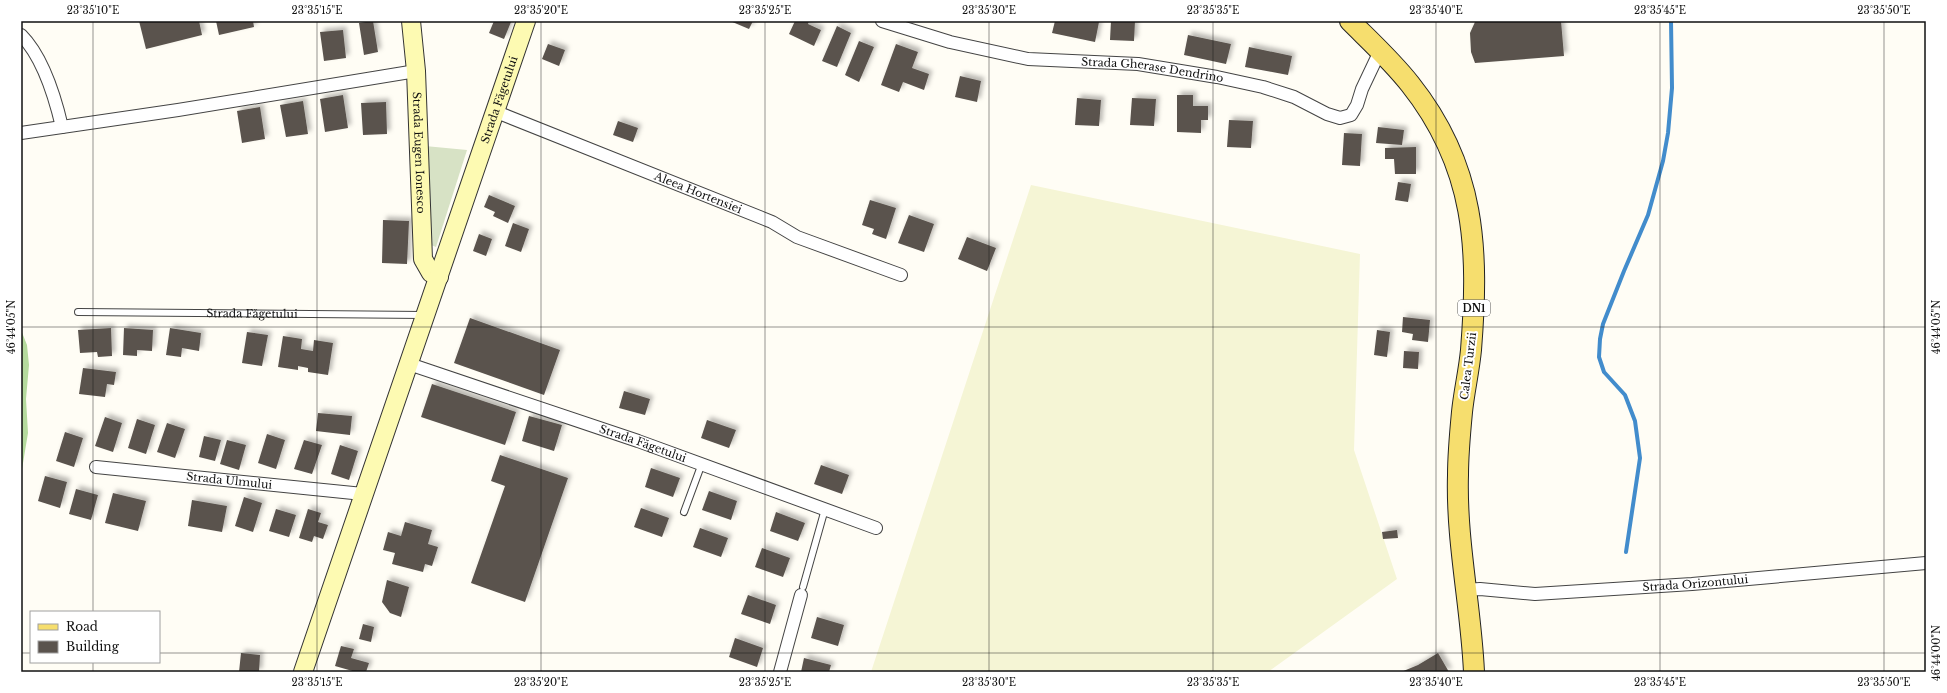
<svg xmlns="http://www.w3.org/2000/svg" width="1947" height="693" font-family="'Libre Baskerville',serif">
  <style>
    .farmland { fill: #f5f5d5 }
    .forest { fill: #b5da9d }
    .cemetery { fill: #d7e2c5 }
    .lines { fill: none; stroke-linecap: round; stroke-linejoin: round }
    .stream { stroke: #428ccc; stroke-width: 4 }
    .building { fill: #5a534d; filter: url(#shadow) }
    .lane-casing { stroke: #444; stroke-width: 8 }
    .street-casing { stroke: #444; stroke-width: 14 }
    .secondary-casing { stroke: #333; stroke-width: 20 }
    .primary-casing { stroke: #222; stroke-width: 22 }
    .lane { stroke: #fff; stroke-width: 6 }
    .street { stroke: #fff; stroke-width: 12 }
    .secondary { stroke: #fdfab2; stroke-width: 18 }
    .primary { stroke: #f6de6e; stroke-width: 20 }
    .ticks { fill: none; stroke: #111; stroke-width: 1; stroke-opacity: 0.45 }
    .labels { text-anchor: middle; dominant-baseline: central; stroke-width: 4; stroke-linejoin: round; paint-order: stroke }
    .shield { fill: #fff; stroke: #585858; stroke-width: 1 }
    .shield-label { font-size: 10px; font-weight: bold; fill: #111 }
    .street-label { font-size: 11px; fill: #111; stroke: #fff }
    .neatline { fill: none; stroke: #111; stroke-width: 1.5 }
    .ticks-label { font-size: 10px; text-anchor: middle; fill: #111 }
  </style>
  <defs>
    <filter id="shadow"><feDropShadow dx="3.5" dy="-3.5" stdDeviation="2" flood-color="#0004"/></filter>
  </defs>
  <rect width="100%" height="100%" fill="#fffdf5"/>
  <path class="farmland" d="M1031 185 1360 254 1354 450 1397 579 1268 672H871Z"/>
  <path class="forest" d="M21 330 27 345 29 365 26 399 28 433 21 475Z"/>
  <path class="cemetery" d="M425 146 467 150 436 247 426 243Z"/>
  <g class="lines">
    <path class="stream" d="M1626 552 1640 458 1635 421 1625 395 1604 372 1599 357 1600 339 1603 324 1624 271 1648 215 1663 161 1668 133 1672 88 1671 21"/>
  </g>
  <path class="building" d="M139 21H199L202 35 146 49Z
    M216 21H253L254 27 219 35Z
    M373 21 378 52 364 55 359 23Z
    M494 21 511 22 504 39 489 33Z
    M730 21H753L749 29Z
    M795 21H809L808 24 821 30 814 46 789 34Z
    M1055 21 1099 22 1095 42 1052 33Z
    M1111 21H1135L1134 41 1110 40Z
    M1481 21H1561L1564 56 1475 63 1471 52 1470 33 1475 22Z
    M837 26 851 33 837 67 822 61Z
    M343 30 346 58 324 61 320 32Z
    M1188 35 1231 44 1226 64 1184 55Z
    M859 41 874 47 859 82 845 75Z
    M548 44 565 50 559 66 542 59Z
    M896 44 918 52 912 68 929 74 924 90 903 82 899 92 881 85Z
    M1249 47 1292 56 1288 75 1245 67Z
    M960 76 981 81 977 102 955 97Z
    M343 95 348 128 325 132 320 99Z
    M1177 95H1193V106H1208V120H1201V133L1177 132Z
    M1077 98 1101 100 1099 126 1075 125Z
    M1132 98 1156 99 1154 126 1130 125Z
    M303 101 308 134 286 137 280 105Z
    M386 102 387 134 363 135 361 103Z
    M260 107 265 139 242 143 237 111Z
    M1229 120 1253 121 1251 148 1227 147Z
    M618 121 638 128 633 142 613 135Z
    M1378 127 1404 130 1402 145 1376 143Z
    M1344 133 1362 134 1360 166 1342 165Z
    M1416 147V174H1395L1394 159H1385V148Z
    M1398 182 1411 184 1408 202 1395 200Z
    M489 195 515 206 508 223 493 216 495 212 484 207Z
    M870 200 896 208 886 239 872 234 874 229 862 225Z
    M909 215 934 224 924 252 898 243Z
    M383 220 409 221 407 264 382 263Z
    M513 223 529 229 521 252 505 246Z
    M479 234 492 239 486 256 473 251Z
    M967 237 996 248 987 271 958 259Z
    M1403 317 1430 320 1428 342 1412 340 1413 334 1402 332Z
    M470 318 560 350 544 395 454 363Z
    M111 328 112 356 98 357 97 352 80 353 78 330Z
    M124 328 153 330 152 351 137 350V356L123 355Z
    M170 328 201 333 199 351 182 348 181 357 166 355Z
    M1377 330 1390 332 1387 357 1374 355Z
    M247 332 268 335 262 366 242 363Z
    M283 336 302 339 301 349 313 351 314 340 333 343 328 375 308 372V368L298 366V370L278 367Z
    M1404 351 1419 352 1418 369 1403 368Z
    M83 368 116 372 114 385 107 384 105 397 79 394Z
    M432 384 516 412 505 445 421 417Z
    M624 391 650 399 645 415 619 408Z
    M318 413 352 416 350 435 316 431Z
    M529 416 562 425 554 451 522 441Z
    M105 417 122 423 113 452 95 446Z
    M137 419 155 425 146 454 128 448Z
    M707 420 736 430 729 448 701 438Z
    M167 423 185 429 175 458 157 452Z
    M65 432 83 438 74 467 56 461Z
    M267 434 285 440 276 469 258 463Z
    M204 436 221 440 215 461 199 457Z
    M227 440 246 445 239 470 220 464Z
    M304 440 322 445 312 474 294 469Z
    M340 445 358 451 349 480 331 474Z
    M500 455 568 478 525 602 471 583 505 486 491 481Z
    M821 465 849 475 842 494 814 484Z
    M651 468 680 478 673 497 645 487Z
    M45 476 67 482 60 508 38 501Z
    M76 489 98 495 91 520 69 514Z
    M709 491 737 501 731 520 702 510Z
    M113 493 146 501 138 531 105 523Z
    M244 497 262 503 253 532 235 526Z
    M192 500 227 506 222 532 188 526Z
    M641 508 669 518 662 537 634 527Z
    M276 509 296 515 289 537 269 531Z
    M308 509 321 513 318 522 328 525 323 539 314 536 312 542 299 538Z
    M776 512 805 523 798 541 770 531Z
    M405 522 432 530 428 544 438 547 432 566 425 564 423 572 392 564 395 553 383 550 388 532 401 536Z
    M700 528 728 538 721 557 693 547Z
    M1397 530 1398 538 1383 539 1382 532Z
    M762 548 790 558 783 577 755 567Z
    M387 580 409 587 401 617 390 613 382 602Z
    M748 595 776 605 770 624 741 614Z
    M817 617 844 625 838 646 811 638Z
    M363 624 374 627 371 642 359 639Z
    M735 638 763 648 757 667 729 657Z
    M341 646 354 649 351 658 369 663 366 672H356L335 666Z
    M241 653 260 655 259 672H239Z
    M1438 653 1449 672H1401L1418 665Z
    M804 658 831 665 829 672H801Z"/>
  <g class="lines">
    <g class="lane-casing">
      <g id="lane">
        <path id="s1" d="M78 312 424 315"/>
        <path d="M684 512 701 466"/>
        <path d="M803 587 825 509"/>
      </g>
    </g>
    <g class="street-casing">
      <g id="street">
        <path id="s2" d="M882 21 950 42 1028 59 1138 64 1217 77 1263 87 1294 97 1327 114 1340 118 1351 115 1357 105 1362 89 1380 51"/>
        <path d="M21 35C43 57 55 97 62 127"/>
        <path id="s3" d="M494 111 772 222 797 237 901 275"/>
        <path d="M21 133 178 110 416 71"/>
        <path id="s4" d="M409 364 638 441 876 528"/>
        <path id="s5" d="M96 467 363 494"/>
        <path id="s6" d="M1465 590 1480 589 1535 594 1692 584 1926 563"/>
        <path d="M780 672 801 595"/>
      </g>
    </g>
    <g class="secondary-casing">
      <g id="secondary">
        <path id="s7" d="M411 21 416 71 423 259 431 273 439 277"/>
        <path id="s8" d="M303 672 526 21"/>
      </g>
    </g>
    <g class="primary-casing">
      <path id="primary" d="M1350 21C1370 41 1392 61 1410 84 1476 167 1479 249 1471 350 1469 371 1464 392 1462 412 1460 433 1458 454 1458 475 1456 541 1471 606 1474 672"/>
    </g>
    <use href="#lane" class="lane"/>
    <use href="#street" class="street"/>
    <use href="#secondary" class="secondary"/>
    <use href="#primary" class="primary"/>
  </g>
  <path class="ticks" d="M93 21V612M317 21V672M541 21V672M765 21V672M989 21V672M1213 21V672M1436 21V672M1660 21V672M1884 21V672M21 327H1926M21 653H31M159 653H1926M93 662V672"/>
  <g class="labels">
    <rect class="shield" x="1458" y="300" width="32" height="16" rx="3"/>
    <g class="shield-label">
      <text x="1474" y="308">DN1</text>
    </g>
    <g class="street-label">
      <text stroke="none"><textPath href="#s2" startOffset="276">Strada Gherase Dendrino</textPath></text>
      <text stroke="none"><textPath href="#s8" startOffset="605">Strada Făgetului</textPath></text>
      <text stroke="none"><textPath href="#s7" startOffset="132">Strada Eugen Ionesco</textPath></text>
      <text stroke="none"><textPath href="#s3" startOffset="220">Aleea Hortensiei</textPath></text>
      <text stroke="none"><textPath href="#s1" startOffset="174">Strada Făgetului</textPath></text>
      <text transform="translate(1468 366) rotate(-83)">Calea Turzii</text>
      <text stroke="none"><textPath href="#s4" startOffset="247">Strada Făgetului</textPath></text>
      <text stroke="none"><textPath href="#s5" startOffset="134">Strada Ulmului</textPath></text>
      <text stroke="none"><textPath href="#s6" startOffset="231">Strada Orizontului</textPath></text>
    </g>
  </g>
  <rect width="1947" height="693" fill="none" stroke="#ffffff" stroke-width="44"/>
  <rect x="30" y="611" width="130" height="52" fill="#ffffff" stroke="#a0a0a0"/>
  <rect x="38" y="624" width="20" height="6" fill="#f6de6e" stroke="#a0a0a0"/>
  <text x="66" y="631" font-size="12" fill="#111111">Road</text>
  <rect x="38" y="641" width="20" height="12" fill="#5a534d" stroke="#a0a0a0"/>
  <text x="66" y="651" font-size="12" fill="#111111">Building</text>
  <rect x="22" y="22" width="1903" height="649" class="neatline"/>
  <g class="ticks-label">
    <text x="93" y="14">23°35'10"E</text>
    <text x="317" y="14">23°35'15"E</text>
    <text x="541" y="14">23°35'20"E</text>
    <text x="765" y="14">23°35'25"E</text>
    <text x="989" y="14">23°35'30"E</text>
    <text x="1213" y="14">23°35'35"E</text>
    <text x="1436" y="14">23°35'40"E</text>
    <text x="1660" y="14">23°35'45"E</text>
    <text x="1884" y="14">23°35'50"E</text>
    <text transform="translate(11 327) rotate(-90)" y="4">46°44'05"N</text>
    <text transform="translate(1936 327) rotate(-90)" y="4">46°44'05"N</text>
    <text transform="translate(1936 653) rotate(-90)" y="4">46°44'00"N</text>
    <text x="317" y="686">23°35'15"E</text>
    <text x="541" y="686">23°35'20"E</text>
    <text x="765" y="686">23°35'25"E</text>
    <text x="989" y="686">23°35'30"E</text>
    <text x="1213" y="686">23°35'35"E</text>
    <text x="1436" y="686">23°35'40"E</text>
    <text x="1660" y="686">23°35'45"E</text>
    <text x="1884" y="686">23°35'50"E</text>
  </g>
</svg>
